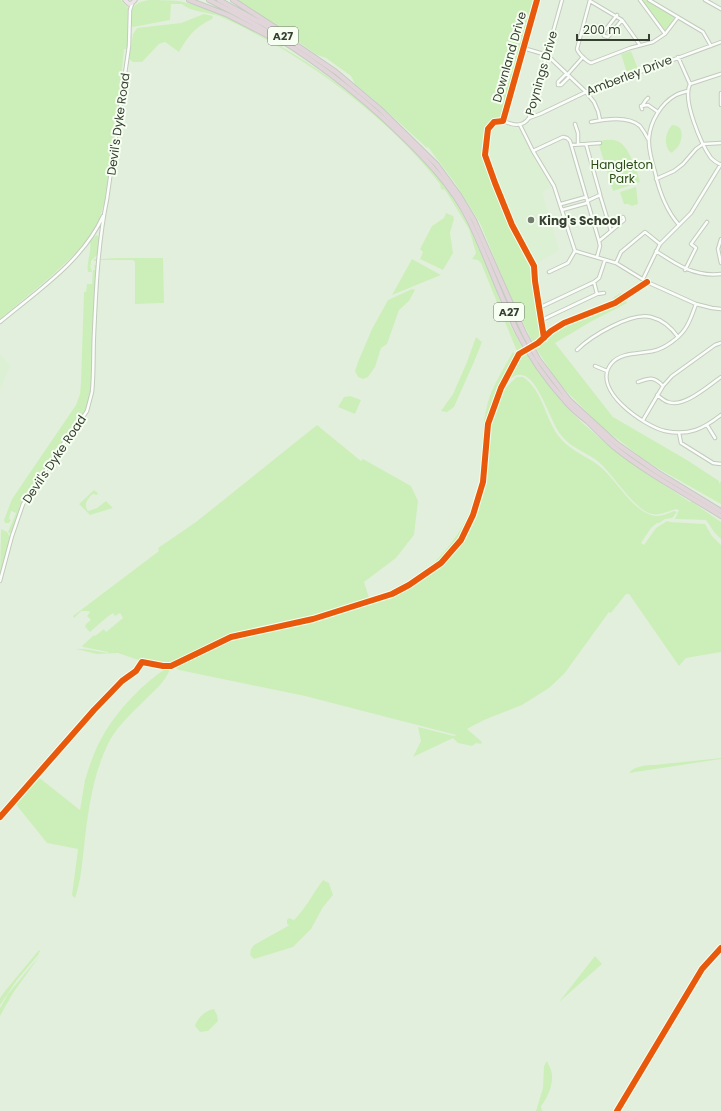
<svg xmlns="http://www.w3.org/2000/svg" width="721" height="1111" font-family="Poppins,sans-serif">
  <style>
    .built { fill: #dcf0d3 }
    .green { fill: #ccefba }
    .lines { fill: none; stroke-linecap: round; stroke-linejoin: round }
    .minor-casing { stroke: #c2cbbd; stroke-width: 4.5 }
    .major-casing { stroke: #c5ccc2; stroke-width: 5.5 }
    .highway-casing { stroke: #c5ccc2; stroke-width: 6 }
    .minor { stroke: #fbfdfa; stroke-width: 2.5 }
    .major { stroke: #ece4e6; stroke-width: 3.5 }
    .highway { stroke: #e1d5da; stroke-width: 4 }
    .cycleway-casing { stroke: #f6fff2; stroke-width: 8 }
    .cycleway { stroke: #e8590c; stroke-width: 6 }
    .poi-dot { fill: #737d6e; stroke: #f6fff2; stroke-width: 1.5 }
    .labels { text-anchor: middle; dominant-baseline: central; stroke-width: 4; stroke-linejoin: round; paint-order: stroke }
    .shield { fill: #f6fff2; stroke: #70796c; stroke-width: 1 }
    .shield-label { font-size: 11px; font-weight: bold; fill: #373f32 }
    .street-label { font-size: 12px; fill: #373f32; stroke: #f6fff2 }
    .park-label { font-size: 12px; fill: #2a4c14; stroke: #f6fff2 }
    .poi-label { font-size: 12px; font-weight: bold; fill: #373f32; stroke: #f6fff2; text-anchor: start }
  </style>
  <rect width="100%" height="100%" fill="#e3efdd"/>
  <path class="built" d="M496 122 519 129 551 187 542 192 559 250 536 264 515 227 496 184 486 152 491 127Z
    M0 354 10 366 0 389Z"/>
  <path class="green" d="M0 0H121L128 8 127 47 126 49H124L121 79 105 200 99 220 87 240 74 255 48 279 0 319Z
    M149 0C159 0 169 0 179 1 204 6 228 17 249 29 299 54 344 86 385 123 404 140 422 157 438 177 450 192 459 209 469 225 484 251 492 281 503 309 516 341 537 371 560 398V400C599 443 642 470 690 502L691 501 721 522V539L714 532 706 520 675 519 679 510 676 509C669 511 659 516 652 514 636 511 614 477 602 465 590 453 571 449 561 435 550 422 539 378 522 375 513 373 508 382 503 388L521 355 516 349 481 263 478 260 472 259 476 253 469 229 447 193 444 189 443 190 441 189 440 184C393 123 322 69 254 33 243 27 231 21 219 16 207 12 191 12 182 4H171L170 20 133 27 131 26C131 9 131 3 149 0Z
    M237 0H536L504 121 496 122 491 127 486 152 496 184 515 227 537 266 545 330 612 301 614 297 621 293 627 303 592 321 555 343 613 417 687 460 719 481V484L721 481V504L659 469 642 458 602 427 569 394 556 379 535 347 511 298 480 223 455 183 428 147 427 148 379 104 355 84 351 76 326 58 317 55 267 20Z
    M644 0H646L674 16V19L667 30H663L643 1Z
    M204 14 213 16 212 19C194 28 189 35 179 52L165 42 159 44 142 62H133L129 59 133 34 137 28 181 23Z
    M631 51 638 69 627 73 621 54Z
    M672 125C684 125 683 137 679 145 678 148 674 150 672 153L669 151C664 143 665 133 672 125Z
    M604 140C608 140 614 139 617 141 628 144 638 172 640 182L613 191 598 142Z
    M636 187 638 204 632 206 628 204H624L620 192Z
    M446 213 453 216 454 219 450 233 453 253 443 270 420 259 423 252 420 249 432 226 444 218Z
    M96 235 100 237 98 254 91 261V264L92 265H90L92 272H88C86 262 92 251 90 242Z
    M116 258H163L164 303 135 304V262L133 260H101V259Z
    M94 259H96L98 261 93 327 92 382 89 401 82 417 67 436 50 464 30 490 22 506H19L20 509 11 533 10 534 8 532 16 513 11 511 9 519 11 520 9 523H5L4 520 12 499 76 405 80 394 81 382 84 292H86L87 284H92L93 270H95L94 265H96V261H94Z
    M412 259 441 275 392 295Z
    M412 289 415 290 409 301 399 310 387 344 381 348 375 367 368 377 363 379 358 377 355 371 358 362 372 329 388 300Z
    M476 337 482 342 474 362 454 407 447 412 441 411 453 394 467 362Z
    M513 352 517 355V356L500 387 486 422 483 474 480 488 473 514 459 539 440 562 414 581 398 589 372 599C388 592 406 585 421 574 447 554 470 521 478 489 484 463 480 436 486 410 490 389 503 370 513 352Z
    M517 377H523C544 391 545 421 561 439 572 452 590 457 603 469 619 484 630 507 651 515 658 518 667 514 674 511L677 512 672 518 665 519 659 523H657L651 528 641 543 644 545 656 528 667 521 670 522 705 524 712 536 721 545V652L686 658 679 666 629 594H626L611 613 609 612 564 674 549 688 522 705 484 720 467 729 482 742 481 744 476 743 472 746 458 743 453 738 413 757 421 741 418 727 454 736 456 735 305 696 179 670 176 668 207 649 238 637 313 620 348 610 397 593 411 585 442 563 449 556 463 537 478 507 484 482 488 425 502 389C508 388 512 380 517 377Z
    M350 396 361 400 355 414 338 407 344 397Z
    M317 425 361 461 363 459 411 486 418 501 414 535 396 558 364 582 370 601 313 618 231 637 207 647 179 662 162 665 144 662 118 653 97 654 76 649C81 648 101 652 108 653V652L83 647 82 646 94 635 95 636 104 629 106 632 123 618 120 613 115 616 113 613C105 618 97 626 90 632L85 627 86 624 91 620 87 616 90 612 88 611H81L74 618 73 616 159 551 158 548 196 522Z
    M94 490 98 493 97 495 93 494C88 498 83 504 88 511L97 508 106 501 113 508 90 515 79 504Z
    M1 529 7 532 10 537 0 577Z
    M167 668 170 669C165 682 155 690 145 700 131 714 115 728 107 746 92 778 88 813 84 847 82 864 81 881 75 898L72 895 78 849 47 843 14 802 23 795V791L37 776 80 810C82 800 83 790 85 780 90 764 96 746 105 732 119 709 144 682 167 668Z
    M721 758V759L629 773C634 766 646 765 654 765Z
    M323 880 329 883 333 895 323 907 311 929 293 947 254 959 250 955 251 949 254 945 288 926 289 925 287 924V920L289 918 294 920C306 908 313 893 323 880Z
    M39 950 40 951 38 955 17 980 0 1005V998L5 991Z
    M41 954 13 993 0 1016V1008L8 994Z
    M595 956 602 964 559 1002Z
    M214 1009 217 1015 218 1021 208 1031 200 1032 195 1026C197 1018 206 1010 214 1009Z
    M547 1061C548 1064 550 1067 551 1070 555 1081 548 1098 541 1106L542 1111H536L543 1088 544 1066Z"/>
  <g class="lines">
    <g class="minor-casing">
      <path id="minor" d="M537 0 504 115 503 121C513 125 522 128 529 118L562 0
        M590 0 577 49C578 53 586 61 591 63L630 48 653 42 665 34 678 17
        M640 0 665 34
        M649 0 703 32 711 46
        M705 0 721 9
        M590 1 622 20 640 45
        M617 15 603 33 604 36 608 37 622 20
        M523 48 547 55 586 92 594 102 598 111 600 120
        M678 57 690 84
        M566 74 558 82V85H561L569 77
        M567 75 583 57
        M690 84C682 100 701 144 711 158 714 161 717 163 721 165
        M690 84 721 74
        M721 93V105
        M642 106 646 100 648 98
        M642 109 641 106 648 105 658 112
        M529 118 540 114 586 92 721 42
        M591 122C605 119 628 115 640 126 643 130 646 135 648 139
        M575 124 578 133V144
        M520 125 533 151 554 186 575 251 616 263 647 282 696 304 712 308 721 309
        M586 144 600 143
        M571 145 586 144 600 194
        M533 151 563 137 567 138 570 141 599 241 600 246 597 257
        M656 179 674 171 683 164 696 149 703 144 721 143
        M587 201 600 195 611 231 599 241
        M561 204 586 197
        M562 210 587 203
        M679 225C666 210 659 191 655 172 652 162 648 149 649 138 650 122 661 103 676 95 680 93 684 92 688 91
        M611 231 624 220 623 217
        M721 239 718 249 721 263
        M656 251C677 265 695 277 721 274
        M616 263 621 252 645 232 660 244
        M685 270 696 248 691 244 707 222
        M549 272 568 263 575 251
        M643 279 660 244 691 213 721 164
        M597 294 604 293
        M696 304C693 312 690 322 685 329 679 338 664 349 653 351 640 354 620 352 611 364 591 390 644 426 665 431 689 436 703 429 721 415
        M543 306 594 282 599 278 605 260
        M544 319 597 294 594 282
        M0 322C37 291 83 261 103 216
        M577 350C591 336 631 312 651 317 663 320 671 327 678 337
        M595 366 607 371
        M638 382C649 378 654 376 663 386
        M657 395C660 397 664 401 668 402 684 408 708 386 721 377
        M643 420 663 386 672 376 715 345 721 343
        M707 425 715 438
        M679 433 681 443 713 463 721 464
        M0 581 12 536 23 504 69 435 81 420 87 411 92 392C94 373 93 353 94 334 96 289 98 243 107 199L129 46 130 10 132 4"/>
    </g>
    <g class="major-casing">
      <path id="major" d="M125 0 129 4 132 3 135 0"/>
    </g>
    <g class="highway-casing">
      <path id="highway" d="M189 0 228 15 282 43
        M209 0C279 34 343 79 399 133 426 159 452 186 469 220 487 257 500 296 518 333 530 357 547 381 565 401 571 408 579 415 587 421 596 430 605 439 614 447 646 473 686 494 721 516
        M219 0 276 31 336 72 380 109 437 165 459 195 474 220 524 333 538 359 569 400 617 444 657 472 721 511
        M233 0 276 28"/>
    </g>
    <use href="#minor" class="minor"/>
    <use href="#major" class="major"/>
    <use href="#highway" class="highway"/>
    <g class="cycleway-casing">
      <path id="cycleway" d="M537 0 503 121 494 122 488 129 485 155 495 183 512 225 534 266 535 281 544 338
        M0 817 94 710 122 681 136 671 142 662 163 666H171L231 637 313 619 392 594 409 585 441 563 461 540 473 515 483 482 488 424 501 388 519 354 538 343 551 331 564 323 615 303 647 282
        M617 1111 702 969 721 948"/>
    </g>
    <use href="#cycleway" class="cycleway"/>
  </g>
  <circle class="poi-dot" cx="531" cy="220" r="4"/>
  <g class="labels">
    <g class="shield">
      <rect x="268" y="27" width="30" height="18" rx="3"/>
      <rect x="494" y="303" width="30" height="18" rx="3"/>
    </g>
    <g class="shield-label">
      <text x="283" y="36">A27</text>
      <text x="509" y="312">A27</text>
    </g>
    <g class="street-label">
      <text transform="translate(509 57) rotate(-74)">Downland Drive</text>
      <text transform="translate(541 73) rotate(-74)">Poynings Drive</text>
      <text transform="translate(629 75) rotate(-21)">Amberley Drive</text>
      <text transform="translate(118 124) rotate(-82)">Devil's Dyke Road</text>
      <text transform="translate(54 459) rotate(-56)">Devil's Dyke Road</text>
    </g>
    <g class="park-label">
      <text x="622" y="164">Hangleton<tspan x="622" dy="14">Park</tspan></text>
    </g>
    <g class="poi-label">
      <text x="539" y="220">King's School</text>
    </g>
  </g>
  <path d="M577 34v6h72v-6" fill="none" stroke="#373f32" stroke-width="2"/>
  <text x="583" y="34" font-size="12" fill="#373f32" stroke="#f6fff2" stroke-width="3" paint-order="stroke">200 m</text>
</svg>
